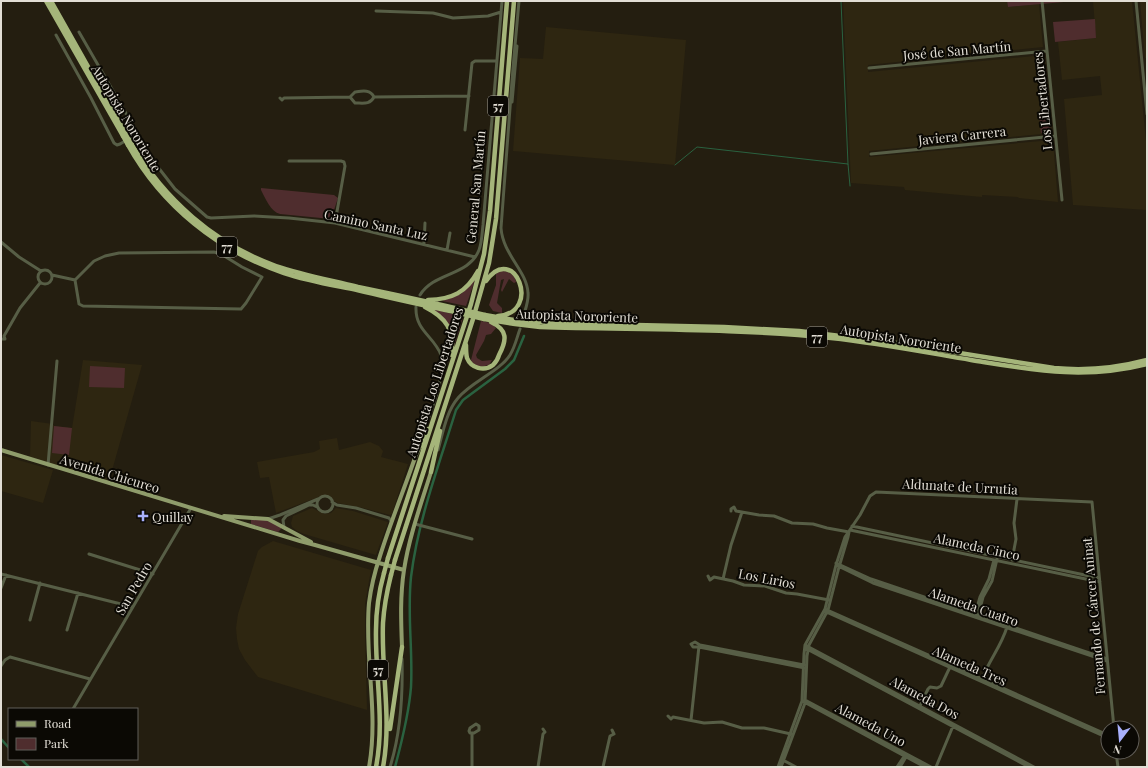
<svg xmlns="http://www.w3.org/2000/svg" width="1148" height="768" font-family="'Playfair Display',serif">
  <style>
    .built { fill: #2e2611 }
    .green { fill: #4f2d2e }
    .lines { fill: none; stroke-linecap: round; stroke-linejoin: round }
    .stream { stroke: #2a6240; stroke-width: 1 }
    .canal { stroke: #2a6240; stroke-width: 2.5 }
    .minor { stroke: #575e46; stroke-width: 3 }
    .major { stroke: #8f9c6b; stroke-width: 4 }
    .highway { stroke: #a5b57a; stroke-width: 4.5 }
    .highway-bridge { stroke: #a5b57a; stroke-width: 4.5 }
    .poi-dot { fill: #a8b0fc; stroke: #0b0904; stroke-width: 1.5 }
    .labels { text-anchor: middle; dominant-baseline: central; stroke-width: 4; stroke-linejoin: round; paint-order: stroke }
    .shield { fill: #0b0904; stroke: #a29e96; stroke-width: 1 }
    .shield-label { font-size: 12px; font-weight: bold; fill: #e2ded5 }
    .street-label { font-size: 13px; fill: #e2ded5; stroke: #0b0904 }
    .poi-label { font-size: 13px; fill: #e2ded5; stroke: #0b0904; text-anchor: start }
  </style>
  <rect width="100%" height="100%" fill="#241e10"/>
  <path class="built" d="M843 1H1007L1008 7 1039 4 1043 47 868 65V72L1045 55 1052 133 869 151V157L1052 140 1053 141 1058 202 1019 198 1018 197 982 195V197L905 190 904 187 851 183Z
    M1093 1H1132L1147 151V210L1073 205 1064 99 1102 95 1100 76 1062 80 1058 42 1096 38Z
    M1140 1H1147V58H1145Z
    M546 27 686 40 675 165 513 151 520 58 543 59Z
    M83 360 142 365 109 481 30 457 31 421 53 424 54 426 72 428Z
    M337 438 339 450 370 442 379 446 383 451 381 457 408 464 392 514 390 515 363 508 338 503 334 501 331 497 324 495 276 513 269 477 260 478 257 462 314 452 320 449 319 441Z
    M1 455 53 470 43 503 1 491Z
    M312 508 324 514 331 513 336 508 353 511 388 522 376 555 304 534 297 531 292 527 291 523 293 516Z
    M273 541 371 570 365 604V635L367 710 258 677 245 660 239 649 237 639 236 628 238 614 258 551 262 547Z"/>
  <path class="green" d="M1007 1H1075L1008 7Z
    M1095 19 1096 38 1055 42 1053 22Z
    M1049 113 1051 133H1041L1039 114Z
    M261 188 334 195 338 198 331 219 280 214C271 212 265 198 261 190Z
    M501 271C508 271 515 274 516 282L514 283 509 279 502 292 501 290 504 279 501 280 497 303 502 308V313L493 311 489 305 496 285V274Z
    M476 277 466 306 442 301 461 294Z
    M434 309 463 317 453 350 452 333 434 311Z
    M481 321 491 323 496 328 491 334 486 335 484 341 476 355 477 358 482 361 492 360 489 365C482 367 475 368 471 360Z
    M90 366 125 368 124 388 89 387Z
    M54 426 72 428 69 455 52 453Z
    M253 519H264L281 527V529L278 532 251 524V520Z"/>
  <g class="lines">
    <path class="stream" d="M841 1 848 164
      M675 165 697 147 848 164 850 186"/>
    <path class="canal" d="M1 739 9 748
      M21 759 29 767
      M395 767C402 741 409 713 411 687 413 650 407 614 411 577 418 520 439 465 456 410L463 400 505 369 514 360 524 336"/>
    <path class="minor" d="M519 1 513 68 501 228C503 255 527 271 528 293 529 301 525 310 523 318
      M1042 1 1062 200
      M1136 1 1147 114
      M376 11 433 13 453 18 488 16 501 12
      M79 32 154 162 175 189 207 217 211 218 254 216 289 218 335 223 475 257
      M56 35 91 98 114 143 117 145 120 144 137 134
      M869 68 1047 51
      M350 97 355 103C363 103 370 105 374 97
      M350 97 355 92C362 91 370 89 374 97
      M374 97 469 96
      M280 98 282 100 284 98 350 97
      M512 102 517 46
      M465 130 472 63 475 61H496
      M871 154 1055 136
      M289 161H341L344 162 345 166 335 223
      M1 242 19 257 41 271
      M424 244 425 223
      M447 250 450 233
      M214 252 221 254 242 267 262 277 246 303 241 309 83 306 79 304 75 280 94 261 105 256 119 253Z
      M38 277a7 7 0 1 1 14 0a7 7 0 1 1-14 0Z
      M52 275 75 280
      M420 295C434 272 469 276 479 250 482 242 482 233 483 225L502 1
      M416 307C415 331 434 336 441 355 447 373 428 419 421 438
      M1 339H5L4 336 20 308 40 283
      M438 450C443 433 446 412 458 398 471 382 500 371 510 355 515 347 517 337 520 329
      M48 465 57 361
      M317 504a8 8 0 1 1 16 0a8 8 0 1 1-16 0Z
      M332 502 337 505 356 508 389 518 391 521
      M731 511V509L734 507 736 511 759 515 774 516 792 523 813 524 827 528 849 532
      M268 519 280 515 318 499
      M415 524 472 539
      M852 526 1099 578
      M284 527 283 520 286 516 309 505H313L317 507
      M850 530 1100 582
      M89 554 153 574
      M1012 560 1016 539 1014 523 1017 499
      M836 563 871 579 1107 659
      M836 565 873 583 1107 661
      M1 574 133 607
      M708 576 710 580 714 577 733 581 744 585 765 586 786 593 797 594 829 600
      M723 579 731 545 742 512
      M1 588 6 575
      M825 609 1108 735
      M824 611 1108 738
      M975 615 980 597 989 579 994 560
      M978 616 983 597 992 581 997 559
      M30 620 40 583
      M67 630 78 593
      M805 645 1034 767
      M805 648 1029 767
      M804 665 700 645 695 642 691 644 693 647H699L805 668
      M1 666 5 660 10 657 90 679
      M982 679C989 660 1001 647 1007 627
      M805 700 931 767
      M804 702 925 767
      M919 708 928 689 930 687 937 688 941 686 950 667
      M73 709 191 508
      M668 716 671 719 673 717 704 723 722 722 742 728H764L791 734
      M691 720 699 646
      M476 724 479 726V730L474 733H470L469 731 470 728Z
      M1116 752 1118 767
      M781 759 796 767
      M390 767C401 732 403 696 402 659
      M472 767V734
      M538 767 543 734 545 732 543 729
      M603 767 610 736 614 734 612 730
      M778 767 802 701 804 654 805 645 825 609 836 565 845 537 860 515 870 496 876 492 1092 502 1114 728
      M781 767 805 703 807 656 809 645 828 610 839 567 848 537 849 532
      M897 767 905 755
      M900 767 906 757
      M936 767 953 726"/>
    <path class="major" d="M1 450 300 541 315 545 404 570
      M224 516 268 519 311 542
      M402 647C401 621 400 596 404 570 409 537 421 504 431 472
      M369 767C379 712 364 658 369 603 371 587 375 571 380 556 391 521 405 487 417 452"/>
    <path class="highway" d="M46 1 123 136
      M51 1 126 134
      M131 143C164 199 214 244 276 266 303 275 330 280 358 287 392 294 425 301 459 309
      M128 145C162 206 218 251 284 273 308 281 333 285 357 290 390 298 423 305 455 312
      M486 281C514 241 543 313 498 316
      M428 300C452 299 466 293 478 271
      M425 307C447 318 454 330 452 355
      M485 315 514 320 547 323 724 327 799 331 890 342 1054 368C1086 371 1117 368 1147 360
      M484 319 515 324 540 327C637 330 735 328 831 338 878 343 924 352 971 360 1034 370 1083 380 1147 364
      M466 345C466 350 466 354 467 358 471 368 484 372 493 365 496 362 498 359 499 355 507 340 508 330 491 322
      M417 452 428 429
      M431 472 440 431
      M388 558 471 304 484 254 490 211 507 1
      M395 560 473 319 489 263 496 219 514 1
      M390 729 402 647
      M376 767C385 721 375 676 376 630 376 611 379 591 384 573
      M383 767C392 719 381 672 383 623 384 607 387 591 391 575"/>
    <path class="highway-bridge" d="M126 134 131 143
      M123 136 128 145
      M459 309 485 315
      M455 312 484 319
      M384 573 388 558
      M391 575 395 560"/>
  </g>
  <path class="poi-dot" d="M141 510h4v4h4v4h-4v4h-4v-4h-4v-4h4z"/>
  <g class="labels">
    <g class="shield">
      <rect x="488" y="96" width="20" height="20" rx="3"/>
      <rect x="217" y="237" width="20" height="20" rx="3"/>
      <rect x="807" y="327" width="20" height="20" rx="3"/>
      <rect x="368" y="660" width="20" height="20" rx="3"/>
    </g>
    <g class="shield-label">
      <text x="498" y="106">57</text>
      <text x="227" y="247">77</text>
      <text x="817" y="337">77</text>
      <text x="378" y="670">57</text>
    </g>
    <g class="street-label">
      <text transform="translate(957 50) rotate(-5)">José de San Martín</text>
      <text transform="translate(1042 101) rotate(-96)">Los Libertadores</text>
      <text transform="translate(127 118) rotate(59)">Autopista Nororiente</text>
      <text transform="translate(962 135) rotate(-6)">Javiera Carrera</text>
      <text transform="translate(475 187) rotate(-85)">General San Martín</text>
      <text transform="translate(376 224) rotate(12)">Camino Santa Luz</text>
      <text transform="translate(577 315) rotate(2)">Autopista Nororiente</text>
      <text transform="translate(901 338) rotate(9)">Autopista Nororiente</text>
      <text transform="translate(434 382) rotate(-72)">Autopista Los Libertadores</text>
      <text transform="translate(110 473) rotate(17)">Avenida Chicureo</text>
      <text transform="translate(960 486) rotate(3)">Aldunate de Urrutia</text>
      <text transform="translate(977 546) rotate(12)">Alameda Cinco</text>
      <text transform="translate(767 578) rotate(11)">Los Lirios</text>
      <text transform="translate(133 588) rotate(-60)">San Pedro</text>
      <text transform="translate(974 606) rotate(19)">Alameda Cuatro</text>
      <text transform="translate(1093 616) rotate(-95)">Fernando de Cárcer Aninat</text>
      <text transform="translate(970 665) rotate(24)">Alameda Tres</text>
      <text transform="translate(925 697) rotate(28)">Alameda Dos</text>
      <text transform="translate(871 724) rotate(28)">Alameda Uno</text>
    </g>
    <g class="poi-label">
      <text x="152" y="516">Quillay</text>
    </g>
  </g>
  <rect width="1148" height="768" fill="none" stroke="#e2ded5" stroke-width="4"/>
  <rect x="8" y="708" width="130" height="52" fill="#0b0904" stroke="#615e58"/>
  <rect x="16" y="721" width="20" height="6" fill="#8f9c6b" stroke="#615e58"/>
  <text x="44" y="728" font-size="12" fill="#e2ded5">Road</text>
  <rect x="16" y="738" width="20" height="12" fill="#4f2d2e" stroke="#615e58"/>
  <text x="44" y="748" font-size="12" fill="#e2ded5">Park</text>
  <g transform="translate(1120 740) rotate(196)"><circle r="19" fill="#0b0904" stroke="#615e58"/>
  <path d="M0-3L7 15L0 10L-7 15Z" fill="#a8b0fc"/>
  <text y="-6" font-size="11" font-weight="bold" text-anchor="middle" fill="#e2ded5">N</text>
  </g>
</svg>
